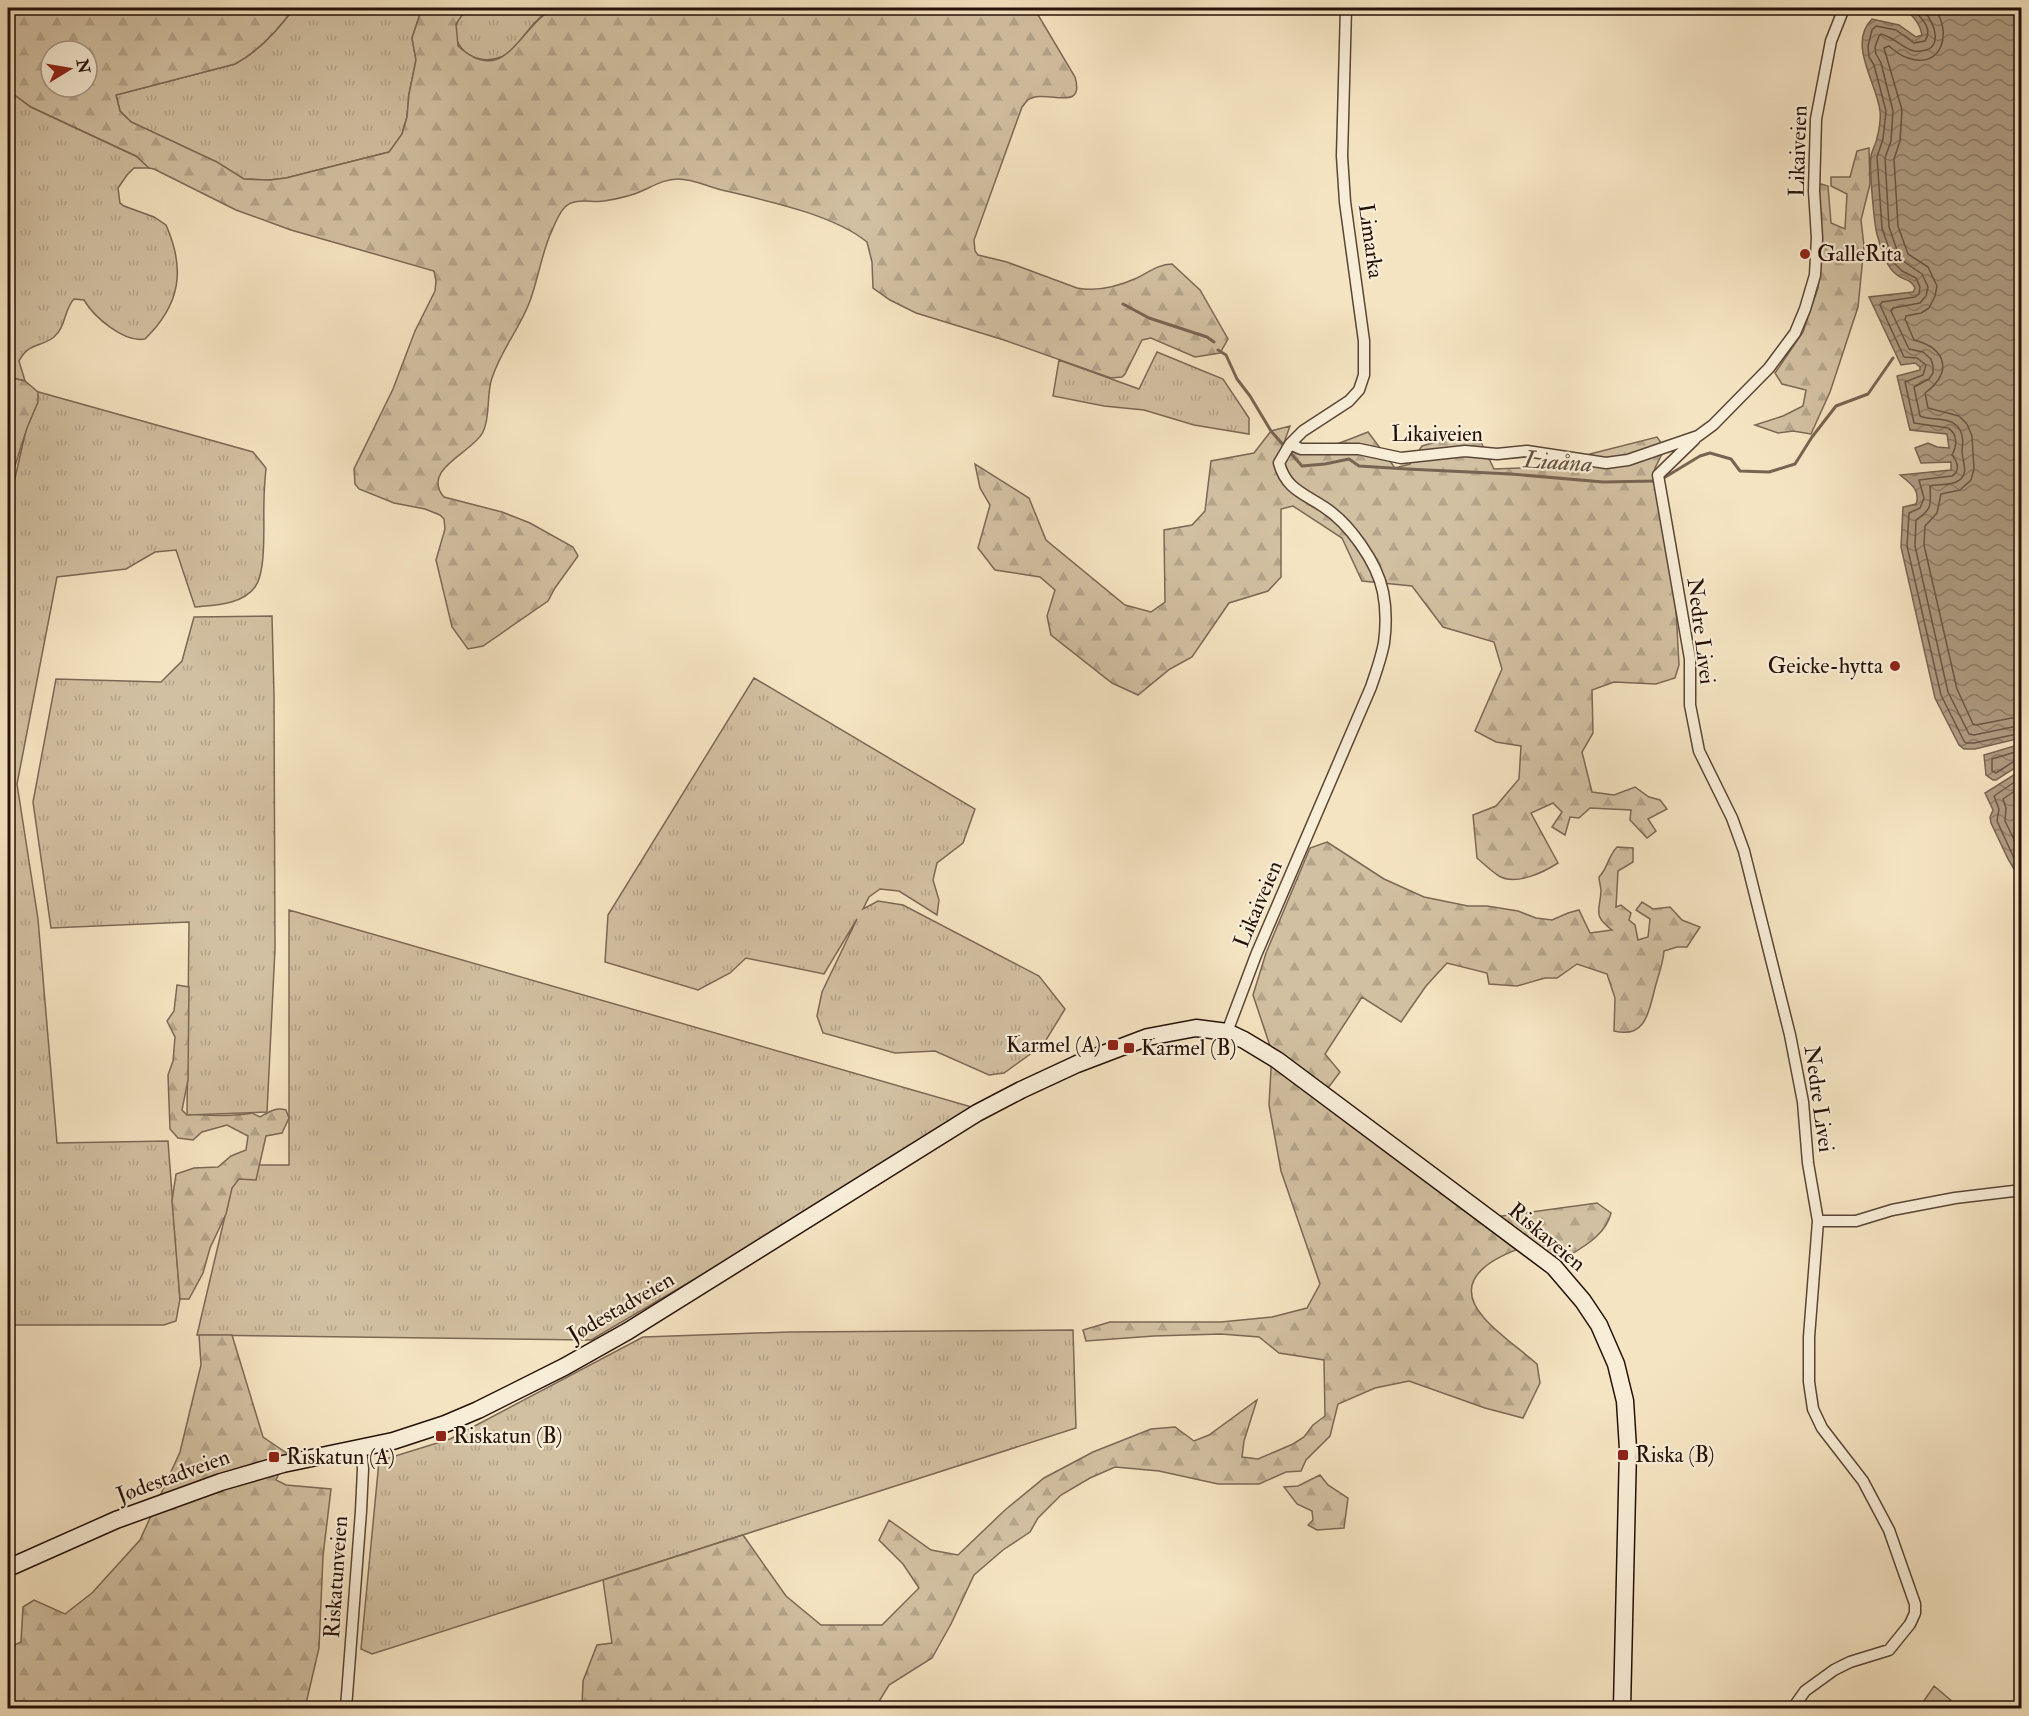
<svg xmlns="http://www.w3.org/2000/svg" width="2029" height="1716" font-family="'IM FELL Double Pica',serif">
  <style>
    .grass { fill: url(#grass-tufts); stroke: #7c6855; stroke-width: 1.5 }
    .forest { fill: url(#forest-firs); stroke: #7c6855; stroke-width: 1.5; fill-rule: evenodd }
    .water { fill: url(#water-waves); stroke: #786452; stroke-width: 1.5 }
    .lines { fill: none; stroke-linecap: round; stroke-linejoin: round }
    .shore { stroke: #6a5646; stroke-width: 1.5 }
    .stream { stroke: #786452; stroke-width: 3 }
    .street-casing { stroke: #5a4636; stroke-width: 13 }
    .secondary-casing { stroke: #261108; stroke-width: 19 }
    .street { stroke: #f8edd7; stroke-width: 10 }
    .secondary { stroke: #f8edd7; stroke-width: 16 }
    .poi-dot { fill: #8f2418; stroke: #f8edd7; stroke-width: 2 }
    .labels { text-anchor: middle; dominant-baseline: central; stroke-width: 4.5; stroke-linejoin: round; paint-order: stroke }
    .street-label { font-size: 22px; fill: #261108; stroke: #f8edd7 }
    .poi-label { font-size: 22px; fill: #261108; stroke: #f8edd7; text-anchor: start }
    .water-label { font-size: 24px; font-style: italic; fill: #64503f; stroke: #f8edd7 }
  </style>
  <defs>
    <pattern id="grass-tufts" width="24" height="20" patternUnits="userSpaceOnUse" patternTransform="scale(1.5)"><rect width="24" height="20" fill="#d2c0a2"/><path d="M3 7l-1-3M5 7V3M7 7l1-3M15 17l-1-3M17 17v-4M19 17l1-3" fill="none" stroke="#b4a48a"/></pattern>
    <pattern id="forest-firs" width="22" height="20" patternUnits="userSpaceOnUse" patternTransform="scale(1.5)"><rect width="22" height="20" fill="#d2c0a2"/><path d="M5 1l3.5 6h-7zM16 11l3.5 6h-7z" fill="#b4a48a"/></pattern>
    <pattern id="water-waves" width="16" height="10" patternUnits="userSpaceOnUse" patternTransform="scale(1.5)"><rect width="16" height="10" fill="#af9c83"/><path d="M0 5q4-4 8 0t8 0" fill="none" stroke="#8e7e69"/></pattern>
  </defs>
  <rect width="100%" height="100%" fill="#f5e4c2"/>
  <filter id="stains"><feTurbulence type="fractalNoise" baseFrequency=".00333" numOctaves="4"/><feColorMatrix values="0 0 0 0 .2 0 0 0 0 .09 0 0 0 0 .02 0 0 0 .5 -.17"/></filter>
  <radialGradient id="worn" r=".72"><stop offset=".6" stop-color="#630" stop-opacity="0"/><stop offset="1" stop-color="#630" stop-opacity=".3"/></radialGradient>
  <path class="grass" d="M294 8H422L412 38 416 60 409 94 407 117 402 134 393 148 389 152 286 178 270 180 244 179 238 177 193 151 131 122 120 111 116 95 235 64C259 51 278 30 294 8Z
    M467 8H554C543 13 533 24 526 33 520 40 513 52 504 56 469 71 438 36 467 8Z
    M8 90 31 107 140 158 149 168H134L127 175 118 188 120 203 124 206 154 217 166 225C186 270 180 305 145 339 124 343 94 317 84 300L74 299C64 309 66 327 54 337 40 348 29 342 19 361L25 381 8 377Z
    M1157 352 1223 379 1249 418V434L1194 425 1144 410 1104 406 1053 396 1059 360 1139 389Z
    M35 391 253 452 266 468C265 479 264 490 264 501 263 521 267 571 255 587 242 605 214 605 195 607L176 550 155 552 126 569 57 577 17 784 38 919 57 1143 168 1141 180 1299 176 1321 164 1325H8V500L15 478Z
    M272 616 274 695 275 949 267 1112 187 1115 189 922 51 928 33 802 56 679 161 682 182 661 194 617Z
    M754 678 975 809 963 843 937 863 933 880 939 900 937 915 899 891 880 889 869 897 863 909 878 901 903 905 1039 976 1065 1009 1043 1045 1004 1073 989 1075 935 1051 895 1053 823 1033 817 1016 822 992 857 919 824 974 746 958 730 973 698 990 605 962 608 915Z
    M289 910 982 1110 591 1340 197 1335 237 1165H289Z
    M1073 1330 1076 1428 372 1654 361 1649 379 1461 450 1439 643 1337 789 1332Z
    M1934 1686 1960 1708H1919Z"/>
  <path class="forest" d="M8 8H294C278 30 259 51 235 64L116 95 120 111 131 122 217 162 244 179 270 180 286 178 389 152 402 134 407 117 409 94 416 60 412 38 422 8H467L456 24 458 46C505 89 519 27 554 8H1034L1075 77C1086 114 1045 88 1028 100 1026 101 1024 105 1022 107L974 240 975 251 978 255 1007 262 1077 288C1097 292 1119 286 1137 278 1149 272 1159 264 1172 264L1200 290 1228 339 1220 353 1195 357 1151 338 1142 340 1125 374 1122 377 1111 378 1004 340 916 313 890 300 873 288 872 262 867 242C831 213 762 200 718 189 704 185 692 179 678 179 665 179 655 185 644 190 632 196 617 199 604 201 592 203 575 197 565 207 558 214 554 226 550 235 541 257 538 279 530 301 520 328 501 350 492 378 486 395 491 415 483 432 474 452 420 469 444 497L502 512 530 523 573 547 578 556 555 588 548 601 483 646 468 649 452 627 436 560 445 529 444 519 440 515 425 509 394 503 359 489 355 484 354 469 393 389 415 331 435 291 436 281 434 271 291 230 236 210 154 169 149 168 136 156 31 107 8 90ZM51 51H87V87H51Z
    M1869 148 1870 184 1861 220 1864 246 1858 307 1830 392 1811 434 1793 431 1778 433 1755 425 1783 416 1803 406 1806 390 1782 384 1775 373 1803 332 1818 288 1822 254 1818 183 1828 186 1831 223 1845 229 1847 194 1831 186V177H1850L1857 151Z
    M8 377 25 381 38 392V402L27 428 8 488Z
    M1290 426 1281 451C1317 454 1335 445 1368 432L1395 468 1410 464 1422 446 1457 436 1480 440 1494 469 1575 466 1590 454 1657 437 1665 448 1655 468V482L1676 609 1679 665 1675 678 1656 684 1614 682 1592 690 1593 733 1582 752 1592 792 1614 795 1635 787 1649 797 1660 800 1667 809 1648 819 1656 831 1647 838 1630 820 1631 810 1590 808 1579 818 1570 817 1565 835 1552 827 1562 812 1553 803 1531 813 1558 863C1544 872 1516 886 1499 876 1491 871 1484 864 1477 858L1473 815 1496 806 1519 779 1521 746 1496 742 1475 731 1502 669 1494 642 1443 627 1412 586 1362 581 1342 538 1293 506 1281 509V577L1268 591 1229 603 1192 657 1170 669 1138 695 1112 683 1051 635 1047 616 1055 590 1040 577 995 570 978 548 990 505 980 488 975 464 1029 498 1046 540 1125 605 1151 612 1165 602 1164 530 1192 525 1205 511 1211 461 1254 453 1271 431Z
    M1327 842 1384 879 1424 897 1468 906H1487L1518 911 1536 918 1552 920 1568 913 1579 910 1590 933 1612 930C1592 915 1600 911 1601 891 1601 887 1599 881 1599 877 1608 868 1607 858 1617 847L1633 848V862L1618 871 1616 907 1621 905 1631 913 1629 920 1635 925 1638 940 1648 937 1650 919 1636 910 1642 902 1653 909 1670 907 1682 920 1700 927 1687 947H1677L1664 951C1663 964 1658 976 1655 988 1649 1011 1646 1039 1614 1031L1615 998 1607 974 1577 964 1557 978H1545L1517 986 1489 984 1487 973 1447 963 1426 986 1401 1022 1362 997 1325 1054 1340 1072 1319 1100 1487 1218 1597 1203 1611 1213C1606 1235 1583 1247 1565 1258L1549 1254 1536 1243C1503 1253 1446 1275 1484 1318 1499 1335 1520 1349 1537 1364L1540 1383 1523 1418 1485 1408 1409 1381 1375 1388 1338 1404 1330 1436 1306 1460 1301 1471 1286 1472 1259 1484H1218L1159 1471 1115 1467 1090 1478 1061 1495 1038 1518 1030 1532 1003 1550 974 1575 951 1624 932 1658 889 1685 875 1708H582L583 1681 597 1645 612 1643 603 1580 743 1535 786 1596 821 1625H882L919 1588 903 1564 879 1540 889 1520 931 1550 958 1555 1005 1510 1044 1478 1093 1452 1151 1429 1175 1427 1194 1441 1209 1435 1257 1400 1244 1441 1242 1457 1258 1459 1293 1444 1304 1437 1313 1425 1325 1416 1324 1360 1279 1353 1259 1337 1221 1334 1154 1336 1086 1341 1083 1330 1110 1322H1221L1272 1317 1307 1308 1320 1284 1281 1171 1269 1105 1272 1052 1253 995 1266 953 1310 848Z
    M177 985 189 987 188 1080 182 1110 187 1115C211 1114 230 1118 252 1113L260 1117C269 1112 275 1107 286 1110L289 1118 282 1133 266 1136 256 1180 239 1179 232 1188 226 1214 210 1248 203 1273 189 1299H180L172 1201 176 1174 194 1168 218 1167 231 1156 246 1150 248 1136 227 1125 202 1132 193 1140 178 1138 170 1129 168 1075 173 1061 175 1037 167 1021 174 1011Z
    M199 1335H232L263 1437 288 1454 276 1480 286 1485 331 1489 323 1556 319 1648 305 1708H8V1648L21 1642 23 1607 34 1600 65 1614 92 1593 140 1540 180 1452 201 1365Z
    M1320 1475 1328 1485 1348 1498 1344 1528 1317 1530 1308 1525 1313 1520 1312 1511 1297 1504 1284 1487 1298 1486Z"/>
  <path class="water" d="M1900 8H1928L1933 10 1935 8H2021V738L1975 749H1964L1959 745 1935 698 1901 547 1903 507 1916 504C1921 490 1910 483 1900 475L1951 470V462L1921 463 1915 448 1928 443 1937 447 1949 448 1947 434 1910 430 1897 376 1920 370V367L1915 363 1901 365 1869 297 1913 292 1915 288C1911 279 1903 280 1897 275 1885 266 1881 248 1877 234 1874 223 1869 167 1871 156 1872 150 1876 144 1877 138 1879 131 1881 118 1880 111 1877 83 1847 44 1872 19L1899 25 1916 37 1922 35C1920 23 1911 12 1900 8Z
    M2021 744V764L1996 780H1993L1986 775 1984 755Z
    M2020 771 2022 774 2021 881 2008 859 1991 823 1990 817 1993 810 1985 793Z"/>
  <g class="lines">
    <path class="shore" d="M1912 8C1920 17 1934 28 1925 41L1914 43 1896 30 1876 26 1872 30 1868 46 1869 57 1874 65 1886 111 1883 139 1877 157 1882 228 1894 263 1902 271 1916 278 1920 287 1919 294 1915 297 1882 302 1880 305 1904 357 1917 358 1926 365 1923 375 1905 382 1914 423 1948 428C1958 434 1957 446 1952 455 1957 461 1961 471 1952 476L1919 480 1924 498 1920 508 1909 513 1907 546 1941 695 1964 741 1966 743H1974L2022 733
      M1922 8C1935 22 1947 54 1914 51 1904 49 1895 38 1881 34L1879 36 1875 47 1876 54 1881 63 1893 111 1891 141 1885 158 1889 227 1900 259 1922 274 1928 287 1926 296 1920 303 1893 308 1891 311 1909 349 1923 352 1931 359 1933 366V373L1929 379 1914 387 1920 416C1931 421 1947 417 1956 425 1964 432 1963 442 1962 451 1962 461 1970 474 1958 481 1950 486 1938 484 1930 486 1931 506 1932 509 1916 520L1915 546 1948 692 1969 734 1974 735 2022 725
      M1934 8C1953 32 1942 70 1908 58 1900 56 1895 51 1889 46L1884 48 1902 110 1900 141 1894 159 1898 226 1908 254 1928 267 1937 286 1935 296 1929 308 1921 313 1906 316 1905 319 1914 340C1948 349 1952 373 1925 393L1928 408 1959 416 1967 424 1972 436 1974 469 1971 480 1960 490 1941 494 1937 513 1925 526 1924 545 1957 689 1973 724 1976 725 2022 716
      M2022 750 1992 759V771L1996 773 2016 760H2022
      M2022 777 1994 796 1999 809 1997 821 2013 856 2022 870
      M2022 786 2003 799 2006 808 2005 821 2022 856"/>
    <path class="stream" d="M1123 304 1149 318 1207 337 1214 342
      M1218 350 1226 355 1237 379 1250 396 1271 431 1302 466 1325 464 1349 459 1359 466 1407 469 1511 474 1603 482 1656 481
      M1662 479 1700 456 1710 453 1731 459 1740 471 1769 472 1795 464 1812 437 1836 406 1868 394 1893 358
      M2020 1708 2022 1707"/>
    <g class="street-casing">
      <path id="street" d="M1695 439 1658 475 1690 659V705L1699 751 1732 818 1744 851 1790 1035 1803 1102 1808 1163 1818 1221 1809 1337V1382L1813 1409 1822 1428 1863 1481 1889 1530 1915 1604V1613L1910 1624 1889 1650 1850 1662 1834 1670 1805 1691 1793 1708
        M1290 444 1303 431 1349 401 1359 390 1364 375V341L1345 202 1342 156 1346 8
        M1227 1032 1256 955 1371 687C1376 672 1381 659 1384 643 1386 628 1386 607 1383 592 1377 562 1349 523 1324 507 1303 493 1286 489 1279 463L1290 444 1301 449H1359L1401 458 1465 451 1497 454 1527 451 1606 463 1628 460 1698 436 1713 425 1769 368 1795 333 1805 309 1815 275 1817 238 1814 191 1816 119 1831 41 1844 8
        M1818 1221H1856L1892 1210 1955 1198 2022 1190
        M346 1708 361 1511 363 1469 361 1448"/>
    </g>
    <g class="secondary-casing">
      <path id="secondary" d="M8 1568 116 1520 221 1482 283 1464 393 1441 445 1424 478 1410 564 1367 628 1331 977 1113 1021 1090 1077 1064 1148 1037 1196 1028 1227 1032 1244 1040 1277 1060 1554 1267 1583 1301 1599 1325 1616 1364 1625 1401 1628 1449 1622 1708"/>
    </g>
    <use href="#street" class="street"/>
    <use href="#secondary" class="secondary"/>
  </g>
  <g class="poi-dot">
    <circle cx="1805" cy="254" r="6"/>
    <circle cx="1895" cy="666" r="6"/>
    <rect x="1107" y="1039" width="12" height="12" rx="3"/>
    <rect x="1123" y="1042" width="12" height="12" rx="3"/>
    <rect x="435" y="1430" width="12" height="12" rx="3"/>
    <rect x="1617" y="1449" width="12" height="12" rx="3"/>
    <rect x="268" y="1451" width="12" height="12" rx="3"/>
  </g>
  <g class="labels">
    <g class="street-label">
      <text transform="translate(1798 151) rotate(-88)">Likaiveien</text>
      <text transform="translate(1371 241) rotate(82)">Limarka</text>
      <text x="1437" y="434">Likaiveien</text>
      <text transform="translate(1701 631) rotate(83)">Nedre Livei</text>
      <text transform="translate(1258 904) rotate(-67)">Likaiveien</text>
      <text transform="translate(1819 1099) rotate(82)">Nedre Livei</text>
      <text transform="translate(1547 1237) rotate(40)">Riskaveien</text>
      <text transform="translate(621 1307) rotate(-30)">Jødestadveien</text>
      <text transform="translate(173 1476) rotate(-20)">Jødestadveien</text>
      <text transform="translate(336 1577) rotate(-86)">Riskatunveien</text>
    </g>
    <g class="poi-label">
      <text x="1817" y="254">GalleRita</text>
      <text x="1883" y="666" text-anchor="end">Geicke-hytta</text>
      <text x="1101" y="1045" text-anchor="end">Karmel (A)</text>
      <text x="1141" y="1048">Karmel (B)</text>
      <text x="453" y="1436">Riskatun (B)</text>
      <text x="1635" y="1455">Riska (B)</text>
      <text x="286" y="1457">Riskatun (A)</text>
    </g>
    <g class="water-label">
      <text transform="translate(1558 462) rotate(4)">Liaåna</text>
    </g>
  </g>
  <rect width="2029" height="1716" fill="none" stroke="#f5e4c2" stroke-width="30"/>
  <rect x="9" y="9" width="2011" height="1698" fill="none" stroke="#261108" stroke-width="3"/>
  <rect x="15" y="15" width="1999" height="1686" fill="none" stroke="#261108" stroke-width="1.5"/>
  <g transform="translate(69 69) rotate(79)"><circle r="28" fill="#f8edd7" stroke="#a49584" stroke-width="1.5"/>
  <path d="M0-4.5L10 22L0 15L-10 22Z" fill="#8f2418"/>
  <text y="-9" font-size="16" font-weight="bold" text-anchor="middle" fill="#261108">N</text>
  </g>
  <rect width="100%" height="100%" filter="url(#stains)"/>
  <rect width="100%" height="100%" fill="url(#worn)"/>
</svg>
